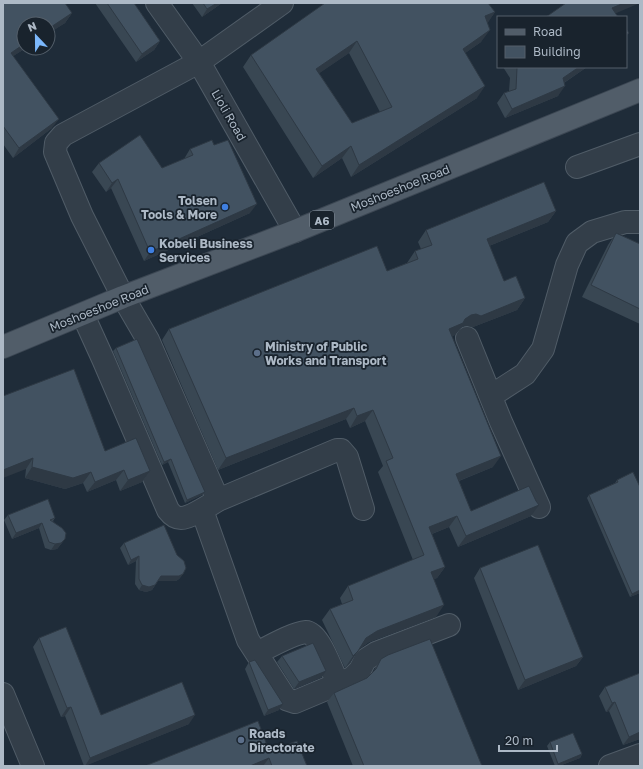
<svg xmlns="http://www.w3.org/2000/svg" width="643" height="769" font-family="'Golos Text',sans-serif">
  <style>
    .lines { fill: none; stroke-linecap: round; stroke-linejoin: round }
    .minor-casing { stroke: #505c67; stroke-width: 24 }
    .major-casing { stroke: #3c4753; stroke-width: 24 }
    .minor { stroke: #333e49; stroke-width: 22 }
    .major { stroke: #515d69; stroke-width: 22 }
    .wall { fill: #394753; fill-rule: evenodd }
    .shaded-wall { fill: #2e3944 }
    .building { fill: #425261; stroke: #2e3944; fill-rule: evenodd }
    .shop-dot { fill: #3f7fe0; stroke: #19232d; stroke-width: 1.5 }
    .service-dot { fill: #5c6f8a; stroke: #19232d; stroke-width: 1.5 }
    .labels { text-anchor: middle; dominant-baseline: central; stroke-width: 3.5; stroke-linejoin: round; paint-order: stroke }
    .shield { fill: #19232d; stroke: #818c98; stroke-width: 1 }
    .shield-label { font-size: 11px; font-weight: bold; fill: #adb9c6 }
    .street-label { font-size: 12px; fill: #adb9c6; stroke: #19232d }
    .poi-label { font-size: 12px; font-weight: bold; fill: #adb9c6; stroke: #19232d; text-anchor: start }
  </style>
  <rect width="100%" height="100%" fill="#1f2c39"/>
  <g class="lines">
    <g class="minor-casing">
      <path id="minor" d="M157 3 199 62 295 231
        M577 167 640 144
        M83 315 103 359 168 510C171 514 175 518 181 518 190 518 210 505 218 500L337 450H341L347 457 363 509
        M467 338 501 422 539 507
        M491 396 525 374 543 349 567 265 577 243 592 232 625 222H640
        M218 500 148 340 123 297 82 216 55 152 56 143 63 135 199 62 282 3
        M202 510 248 640 286 699 295 702 352 678 360 670 365 660 376 653 449 625
        M257 653C269 647 293 633 306 632 319 632 333 673 338 684
        M3 694 33 766
        M610 766 640 755"/>
    </g>
    <g class="major-casing">
      <path id="major" d="M3 347 123 297 295 231 640 90"/>
    </g>
    <use href="#minor" class="minor"/>
    <use href="#major" class="major"/>
  </g>
  <path class="wall" d="M3 3 72 13 65 23 24 48H26L13 56 52 128 13 158 3 144Z
    M95 3H134L160 41 154 50 136 62Z
    M192 3H222L202 17Z
    M495 12 487 23 481 42 465 53 477 98 351 177 342 158 313 178 243 67 251 55ZM349 53 380 112 352 123 319 73Z
    M503 67H587L564 83 558 96 505 118 497 103 504 93 509 91 510 78Z
    M214 145 250 213 144 261 111 188 106 192 92 172 99 163 162 168 184 159 190 149Z
    M556 211 548 222 489 246 504 281 525 298 517 310 473 327 468 326H463L460 329 455 335 452 336 493 467 459 481 471 511 531 516 458 547 449 527 432 534 445 567 437 578 434 579 436 617 369 642 359 649 350 663 345 668 322 620 330 609 342 604 340 598 348 586 413 560 378 472 383 466 365 421 350 428 346 419 218 470 162 340 169 329 387 271 407 263 415 251 421 249 418 242 426 230Z
    M616 233 640 244V324L582 297 608 245Z
    M116 348 205 492 202 495 185 503 168 462 162 465 113 351Z
    M3 396 105 451 150 471 142 482 120 491 116 480 87 492 83 483 65 489 25 478 26 469Z
    M617 480 640 487V593L630 597 587 498 589 495 615 483Z
    M8 515 55 518 53 521 65 539 57 549 51 550 45 548 39 528 12 539 4 520Z
    M124 543 177 555 183 574 179 579 176 581H158L152 590 146 592 139 590 135 584 136 561 128 565 120 548Z
    M480 568 583 657 576 666 518 690 474 578Z
    M39 638 101 715 189 724 84 766 65 716 61 717 33 647Z
    M282 656 322 677 294 689 277 662Z
    M381 659 482 766H353L327 702 334 693 367 678 373 672Z
    M249 662 279 710 264 716 245 669Z
    M640 673V739L623 745 609 711 606 712 599 696 605 687Z
    M550 742 582 754 580 758 559 766H555L547 746Z
    M269 751 307 766H145Z"/>
  <path class="shaded-wall" d="M217 3H222L202 17 207 9Z
    M624 3H640L607 17 612 8Z
    M495 12 487 24 485 16Z
    M72 13 65 23 48 34V29Z
    M490 30 481 42 454 61 463 49Z
    M160 41 154 50 136 62 142 54Z
    M357 41 349 53 308 81 316 69Z
    M24 44V48H26L4 62 11 53Z
    M579 67H587L556 88 563 78Z
    M485 86 477 98 351 177 359 165Z
    M565 86 558 96 505 118 512 109Z
    M59 119 52 128 13 158 19 148Z
    M351 146 342 158 313 178 322 166Z
    M118 179 111 188 106 192 112 183Z
    M257 204 250 213 144 261 150 252Z
    M556 211 548 222 479 250 487 239Z
    M525 298 517 310 473 327 468 326H463L460 329 455 335 441 340 449 329 471 315Z
    M354 408 346 419 218 470 226 458Z
    M373 410 365 421 350 428 357 416Z
    M501 456 493 467 448 485 456 474Z
    M33 458 26 469 3 478V470Z
    M171 459 168 462 162 465 164 462Z
    M32 467 91 472 83 483 65 489 25 478Z
    M124 470 116 480 87 492 95 482Z
    M150 471 142 482 120 491 128 480Z
    M205 492 202 495 185 503 187 500Z
    M539 505 531 516 458 547 466 536Z
    M457 516 449 527 421 538 429 527Z
    M42 523 39 528 12 539 16 533Z
    M65 539 57 549 51 550 55 544Z
    M139 556 136 561 128 565 131 560Z
    M445 567 437 578 423 584 431 572Z
    M183 574 179 579 176 581H157L161 576Z
    M142 585H155L152 590 146 592 139 590Z
    M640 590V593L630 597 632 594Z
    M444 605 436 617 369 642 358 650 366 638 377 631Z
    M358 651 350 663 345 668 353 656Z
    M583 657 576 666 518 690 525 680Z
    M326 671 322 677 294 689 299 682Z
    M615 702 609 711 606 712 612 703Z
    M283 704 279 710 264 716 268 710Z
    M71 707 65 716 61 717 67 708Z
    M195 715 189 724 85 766 90 758Z
    M640 732V739L623 745 629 737Z
    M582 754 580 758 559 766H557L558 764Z
    M269 758 263 766H250Z"/>
  <path class="building" d="M3 3H65L72 13 48 29V24H24V44L11 53 59 119 19 148 3 126Z
    M107 3H134L160 41 142 54Z
    M203 3H217L207 9Z
    M325 3H488L495 12 485 16 490 30 463 49 485 86 359 165 351 146 322 166 251 55ZM357 41 392 107 352 123 316 69Z
    M566 3H624L612 8 618 17H546Z
    M626 29 629 33 626 35Z
    M516 67H579L563 78 565 86 512 109 504 93 516 89 517 68Z
    M140 135 162 168 193 155 190 149 212 140 214 145 228 140 257 204 150 252 118 179 112 183 99 163Z
    M544 182 556 211 487 239 504 281 516 276 525 298 481 316 476 314 471 315 465 319 463 323 449 329 501 456 456 474 471 511 529 486 536 501 539 505 466 536 457 516 429 527 445 567 431 572 444 605 377 631 366 638 358 651 353 656 330 609 353 600 348 586 424 555 386 461 393 458 373 410 357 416 354 408 226 458 169 329 377 246 387 271 418 259 415 251 432 245 426 230Z
    M616 233 640 244V309L591 285Z
    M137 339 205 492 187 500 171 459 164 462 116 348Z
    M74 369 105 451 136 438 150 471 128 480 124 470 95 482 91 472 73 478 32 467 33 458 3 470V396Z
    M633 472 640 487V590L632 594 589 495 618 482 617 480Z
    M48 499 55 518 50 520 62 528 66 533 65 539 61 543 55 544 49 542 42 523 16 533 8 515Z
    M164 525 177 555 184 561 186 568 183 574 179 576H161L155 585 149 587 142 585 139 579V556L131 560 124 543Z
    M538 545 583 657 525 680 480 568Z
    M66 627 101 715 182 682 195 715 90 758 71 707 67 708 39 638Z
    M430 639 482 766H364L334 693 367 678 376 669 381 659 388 655Z
    M313 643 326 671 299 682 282 656Z
    M255 660 283 704 268 710 249 662Z
    M640 673V732L629 737 615 702 612 703 605 687Z
    M258 721 269 751 297 741 307 766H272L269 758 250 766H145Z
    M573 733 582 754 558 764 550 742Z"/>
  <g class="shop-dot">
    <circle cx="225" cy="207" r="4"/>
    <circle cx="151" cy="250" r="4"/>
  </g>
  <g class="service-dot">
    <circle cx="257" cy="353" r="4"/>
    <circle cx="241" cy="740" r="4"/>
  </g>
  <g class="labels">
    <rect class="shield" x="310" y="211" width="24" height="18" rx="3"/>
    <g class="shield-label">
      <text x="322" y="220">A6</text>
    </g>
    <g class="street-label">
      <text transform="translate(229 115) rotate(60)">Lioli Road</text>
      <text transform="translate(400 188) rotate(-22)">Moshoeshoe Road</text>
      <text transform="translate(99 308) rotate(-22)">Moshoeshoe Road</text>
    </g>
    <g class="poi-label">
      <text x="217" y="200" text-anchor="end">Tolsen<tspan x="217" dy="14">Tools &amp; More</tspan></text>
      <text x="159" y="243">Kobeli Business<tspan x="159" dy="14">Services</tspan></text>
      <text x="265" y="346">Ministry of Public<tspan x="265" dy="14">Works and Transport</tspan></text>
      <text x="249" y="733">Roads<tspan x="249" dy="14">Directorate</tspan></text>
    </g>
  </g>
  <rect width="643" height="769" fill="none" stroke="#adb9c6" stroke-width="8"/>
  <rect x="497" y="16" width="130" height="52" fill="#19232d" stroke="#545f6a"/>
  <rect x="505" y="29" width="20" height="6" fill="#515d69" stroke="#545f6a"/>
  <text x="533" y="36" font-size="12" fill="#adb9c6">Road</text>
  <rect x="505" y="46" width="20" height="12" fill="#425261" stroke="#545f6a"/>
  <text x="533" y="56" font-size="12" fill="#adb9c6">Building</text>
  <g transform="translate(36 36) rotate(338)"><circle r="19" fill="#19232d" stroke="#545f6a"/>
  <path d="M0-3L7 15L0 10L-7 15Z" fill="#7cb8fc"/>
  <text y="-6" font-size="11" font-weight="bold" text-anchor="middle" fill="#adb9c6">N</text>
  </g>
  <path d="M499 745v6h58v-6" fill="none" stroke="#adb9c6" stroke-width="2"/>
  <text x="505" y="745" font-size="12" fill="#adb9c6" stroke="#19232d" stroke-width="3" paint-order="stroke">20 m</text>
</svg>
